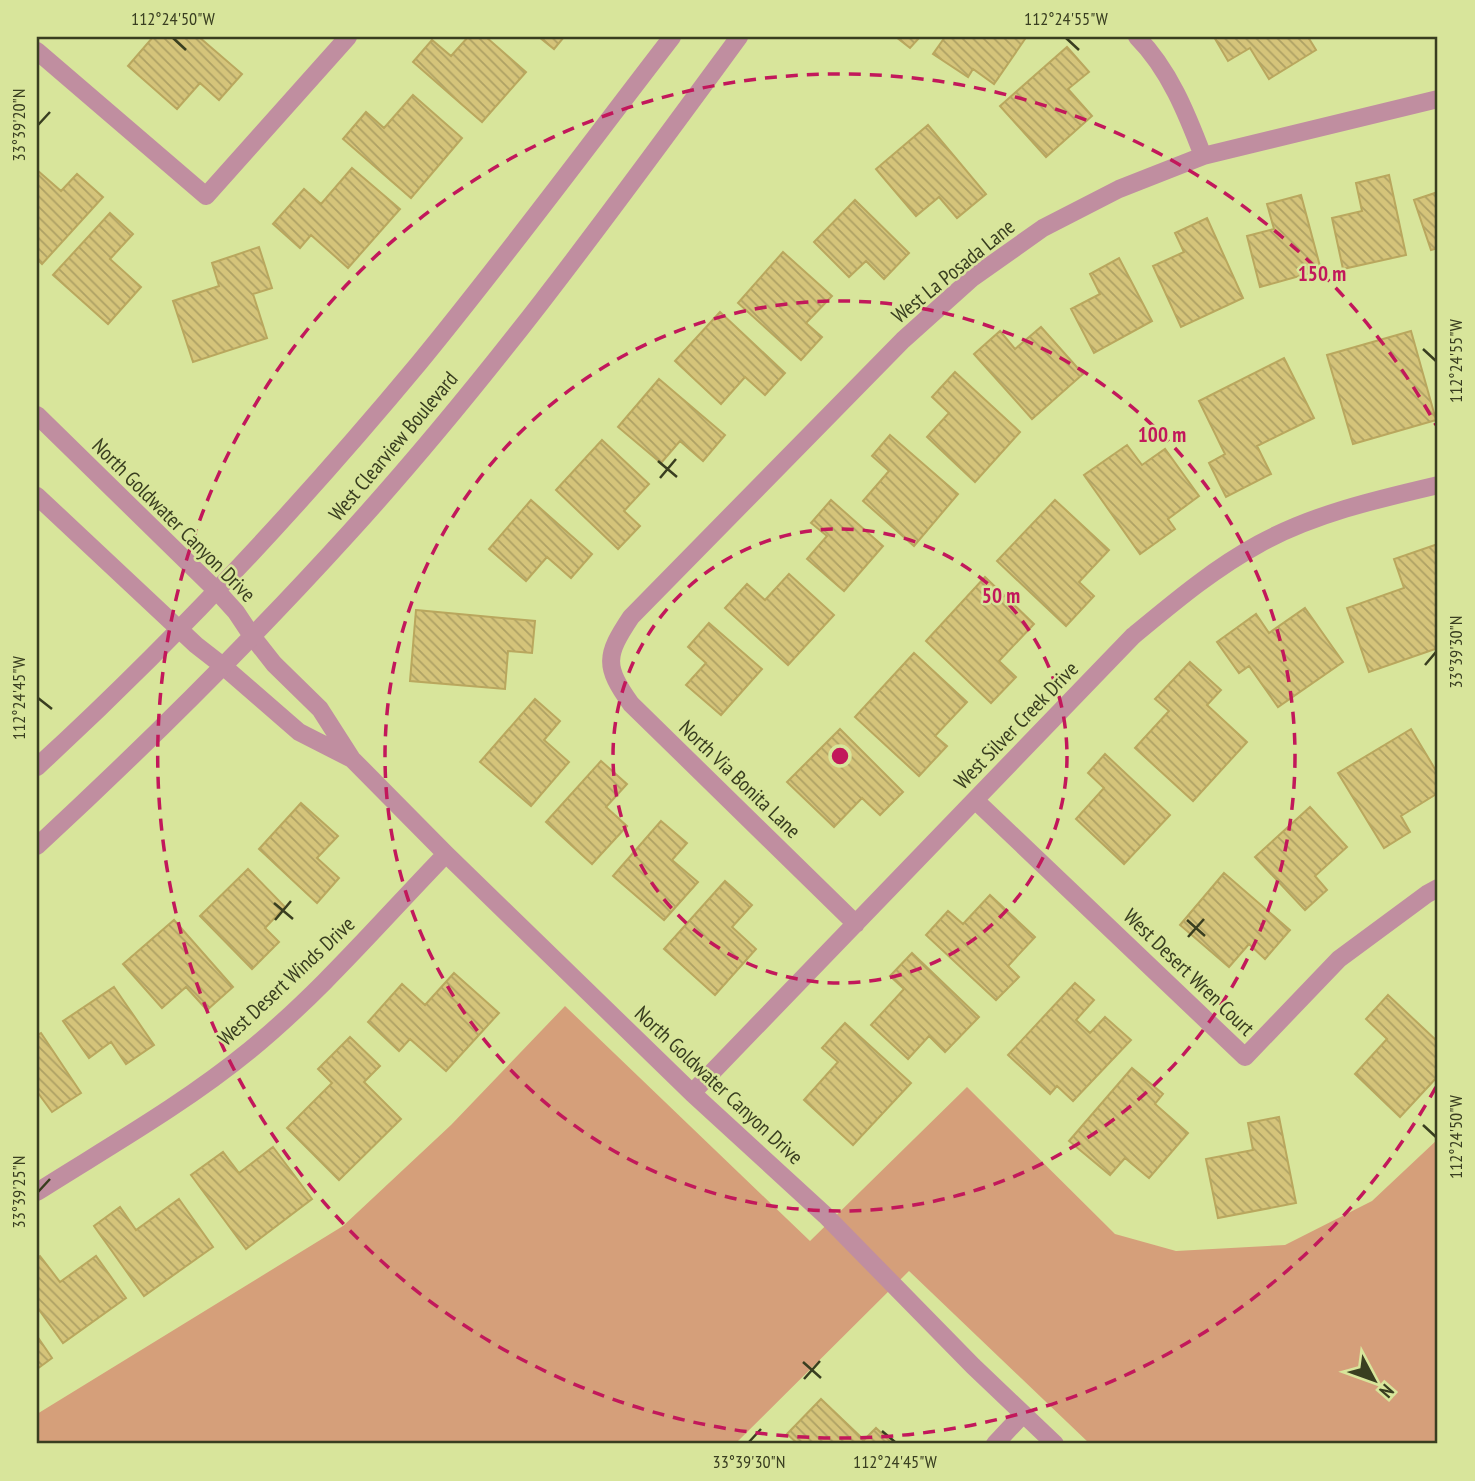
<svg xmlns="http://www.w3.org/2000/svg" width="1475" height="1481" font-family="'PT Sans Narrow',sans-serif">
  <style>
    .grass { fill: #d59f7a }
    .building { fill: url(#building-back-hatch); stroke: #b9a75e; stroke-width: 2 }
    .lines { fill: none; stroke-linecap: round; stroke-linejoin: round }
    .minor { stroke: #c08ea0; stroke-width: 18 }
    .tertiary { stroke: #c08ea0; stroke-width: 18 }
    .ticks { fill: none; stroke: #393e20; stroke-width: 2.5 }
    .ring { fill: none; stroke: #c2185b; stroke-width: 3.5; stroke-dasharray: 12 9 }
    .labels { text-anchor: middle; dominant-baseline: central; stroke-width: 5; stroke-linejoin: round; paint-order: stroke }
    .street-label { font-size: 21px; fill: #393e20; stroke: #d8e59b }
    .centre { fill: #c2185b; stroke: #d8e59b; stroke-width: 3.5 }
    .ring-label { font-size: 21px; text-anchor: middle; font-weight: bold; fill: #c2185b; stroke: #d8e59b; stroke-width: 5; stroke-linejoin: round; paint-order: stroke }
    .neatline { fill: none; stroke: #393e20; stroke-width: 2.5 }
    .ticks-label { font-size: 18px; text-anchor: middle; fill: #393e20 }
  </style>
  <defs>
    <pattern id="building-back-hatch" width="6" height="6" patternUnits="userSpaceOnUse" patternTransform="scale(1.75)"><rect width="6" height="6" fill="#d5c47a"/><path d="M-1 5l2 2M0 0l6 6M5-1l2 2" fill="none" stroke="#aea164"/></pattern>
  </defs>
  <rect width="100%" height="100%" fill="#d8e59b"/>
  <path class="grass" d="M565 1006 810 1241 967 1087 1115 1234 1176 1251 1285 1245 1372 1201 1438 1139V1444H1090L909 1271 735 1444H37V1414L343 1226 451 1125Z"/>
  <path class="building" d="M153 37H199L242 74 219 100 200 83 177 109 128 66Z
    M468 37H486L526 72 482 122 413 62 432 40 451 56Z
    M539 37H564L554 49Z
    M896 37H920L910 48Z
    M945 37H1021L1025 39 994 84 973 69 968 77 933 54Z
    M1214 37H1308L1316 50 1269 79 1250 48 1228 61Z
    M1067 47 1089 72 1068 89 1092 116 1046 157 1000 106Z
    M413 95 462 138 411 198 343 139 366 112 384 128Z
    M928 125 986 194 957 218 939 197 916 216 876 169Z
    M352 168 400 209 348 268 311 235 300 248 273 224 304 189 321 204Z
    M37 170 61 191 77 174 103 197 42 264 37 259Z
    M1389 175 1406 255 1343 269 1332 218 1362 211 1356 183Z
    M1438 192V248L1431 250 1414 200Z
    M1301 195 1321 270 1260 287 1247 236 1274 229 1267 204Z
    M855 200 909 253 884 279 866 261 849 277 814 242Z
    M110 213 133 234 110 259 141 287 108 324 53 275Z
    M1207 218 1243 298 1181 327 1153 266 1184 252 1175 233Z
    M259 247 272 288 253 294 267 338 193 362 173 301 219 286 212 263Z
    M783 252 832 296 806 323 822 337 801 360 738 303Z
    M1119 258 1152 321 1094 353 1071 309 1100 294 1090 274Z
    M720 312 785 373 765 395 745 377 721 404 675 361Z
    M1041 327 1083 374 1032 419 974 354 1000 331 1015 349Z
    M1411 331 1436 420 1353 444 1327 355Z
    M1284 358 1314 418 1257 446 1271 474 1226 497 1209 463 1225 454 1199 401Z
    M955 372 1020 432 975 482 927 437 949 413 932 397Z
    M659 379 725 435 703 461 680 441 661 463 618 427Z
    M890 435 958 494 914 546 863 501 889 471 872 456Z
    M602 440 649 484 624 511 640 526 618 549 556 490Z
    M1127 445 1142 465 1165 449 1199 496 1168 519 1175 529 1140 554 1084 475Z
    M531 500 592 554 571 578 547 557 526 581 489 549Z
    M831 500 883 546 844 591 807 559 827 536 811 523Z
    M1055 500 1109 550 1079 582 1094 596 1066 626 997 561Z
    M1438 544V648L1369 672 1347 608 1404 588 1394 559Z
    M789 574 834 615 788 665 725 608 747 584 765 600Z
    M985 577 1034 624 999 661 1016 677 991 703 926 641Z
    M1305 608 1343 662 1278 707 1249 666 1239 673 1217 642 1256 614 1269 633Z
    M416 610 535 621 532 653 508 651 505 689 410 681Z
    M709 623 762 669 721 715 686 685 706 663 688 647Z
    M914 653 967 702 935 736 947 746 919 776 855 717Z
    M1190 662 1221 690 1207 705 1247 742 1193 801 1135 748 1169 711 1155 699Z
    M535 699 560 721 544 740 569 762 531 806 480 762Z
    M840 729 903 792 880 815 862 798 834 827 787 782Z
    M1411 729 1438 774V793L1401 816 1410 832 1384 848 1338 773Z
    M1105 754 1170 815 1124 864 1076 819 1104 788 1088 773Z
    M601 761 627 784 606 807 627 826 592 864 546 822Z
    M301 803 338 836 317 858 339 878 317 903 259 849Z
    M1310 807 1347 847 1315 876 1327 890 1305 910 1255 857Z
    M661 821 687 843 672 860 698 882 664 920 613 876Z
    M248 869 285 907 265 928 279 942 252 969 200 916Z
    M1224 873 1290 930 1265 959 1249 944 1229 967 1180 925Z
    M725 881 752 905 732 927 756 949 715 995 664 949Z
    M990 895 1035 937 1008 966 1019 977 996 1000 926 935 948 911 963 924Z
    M174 920 233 987 207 1010 186 987 162 1008 123 964Z
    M912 953 979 1017 945 1052 929 1036 908 1059 871 1025 904 989 890 976Z
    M454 973 499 1013 446 1071 410 1039 399 1051 368 1022 402 984 425 1005Z
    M1075 983 1094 1000 1076 1020 1090 1033 1105 1017 1131 1040 1073 1101 1057 1086 1050 1094 1008 1055Z
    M114 987 154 1045 126 1064 111 1042 89 1058 63 1021Z
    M1388 995 1438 1042V1076L1400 1117 1355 1074 1387 1039 1366 1019Z
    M845 1023 911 1083 853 1145 804 1100 838 1062 822 1048Z
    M41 1033 81 1093 52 1112 38 1093 37 1094V1035Z
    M350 1037 380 1066 364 1082 401 1119 339 1180 287 1128 332 1083 318 1069Z
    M1132 1068 1163 1094 1155 1104 1188 1133 1149 1178 1125 1158 1110 1175 1069 1141Z
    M1279 1117 1296 1203 1218 1218 1206 1159 1253 1150 1248 1123Z
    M273 1147 312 1199 246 1249 191 1175 223 1152 239 1173Z
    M179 1199 213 1247 144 1296 94 1226 120 1207 136 1230Z
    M40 1256 60 1282 96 1256 126 1298 63 1343 37 1307V1258Z
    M37 1336 52 1358 37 1369Z
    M821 1399 864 1440 876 1428 893 1444H798L787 1434Z"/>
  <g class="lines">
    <path class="minor" d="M1137 37C1169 69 1187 114 1203 156
      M37 51 206 196 348 37
      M252 636 274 664 320 709 352 759 446 854 692 1093 825 1215 973 1366 1055 1444
      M223 666 299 732 352 759
      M975 800 1245 1057 1339 959 1427 894 1438 888
      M856 924 631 704C604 666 605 656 631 617L903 340 971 279 1043 228 1119 189 1203 156 1438 99
      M692 1093 1133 636C1173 603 1213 569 1259 544 1313 514 1378 499 1438 485
      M37 1192C108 1147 184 1104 250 1050 321 992 382 920 446 854
      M995 1444 1023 1414"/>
    <path class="tertiary" d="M37 415 217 591 236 612 252 636
      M37 496 196 645 223 666
      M37 767C173 642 300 506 419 363 506 257 588 146 672 37
      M37 846C145 746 250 642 349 533 491 377 615 206 739 37"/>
  </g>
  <path class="ticks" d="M173 38 186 50M1066 38 1079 50M38 125 50 112M1423 349 1436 361M658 461 677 477M660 478 676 459M1425 665 1436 652M38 698 52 709M274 903 293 919M275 920 291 901M1187 920 1205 936M1188 937 1204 919M1423 1125 1436 1137M38 1192 50 1179M803 1362 821 1378M804 1379 820 1361M882 1431 895 1442M749 1442 761 1429"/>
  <g class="ring">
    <circle cx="840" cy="756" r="227"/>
    <circle cx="840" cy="756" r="455"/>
    <path d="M1436 1087A682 682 0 1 1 1436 425"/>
  </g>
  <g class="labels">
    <g class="street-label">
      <text transform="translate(953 271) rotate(-39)">West La Posada Lane</text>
      <text transform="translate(393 446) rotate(-50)">West Clearview Boulevard</text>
      <text transform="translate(174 520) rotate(45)">North Goldwater Canyon Drive</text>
      <text transform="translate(1016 725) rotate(-46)">West Silver Creek Drive</text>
      <text transform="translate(740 779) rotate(44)">North Via Bonita Lane</text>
      <text transform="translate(1189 972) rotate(44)">West Desert Wren Court</text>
      <text transform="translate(286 981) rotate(-43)">West Desert Winds Drive</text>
      <text transform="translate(719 1085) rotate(43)">North Goldwater Canyon Drive</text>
    </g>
  </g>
  <circle cx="840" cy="756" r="10" class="centre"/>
  <g class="ring-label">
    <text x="1322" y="281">150 m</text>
    <text x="1162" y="442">100 m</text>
    <text x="1001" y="603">50 m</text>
  </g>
  <rect width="1475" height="1481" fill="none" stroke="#d8e59b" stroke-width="77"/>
  <g transform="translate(1374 1380) rotate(131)" stroke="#d8e59b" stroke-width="5" paint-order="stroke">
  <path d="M0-5L12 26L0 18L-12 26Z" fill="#393e20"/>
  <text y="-10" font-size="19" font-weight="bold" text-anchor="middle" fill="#393e20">N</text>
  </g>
  <rect x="38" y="38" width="1398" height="1404" class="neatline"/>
  <g class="ticks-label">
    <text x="173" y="25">112°24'50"W</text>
    <text x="1066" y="25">112°24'55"W</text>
    <text transform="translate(19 125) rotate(-90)" y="6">33°39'20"N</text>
    <text transform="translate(1456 361) rotate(-90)" y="6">112°24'55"W</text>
    <text transform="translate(1456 652) rotate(-90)" y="6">33°39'30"N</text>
    <text transform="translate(19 698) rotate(-90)" y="6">112°24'45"W</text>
    <text transform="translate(1456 1137) rotate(-90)" y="6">112°24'50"W</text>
    <text transform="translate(19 1192) rotate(-90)" y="6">33°39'25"N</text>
    <text x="749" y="1468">33°39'30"N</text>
    <text x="895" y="1468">112°24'45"W</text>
  </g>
</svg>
